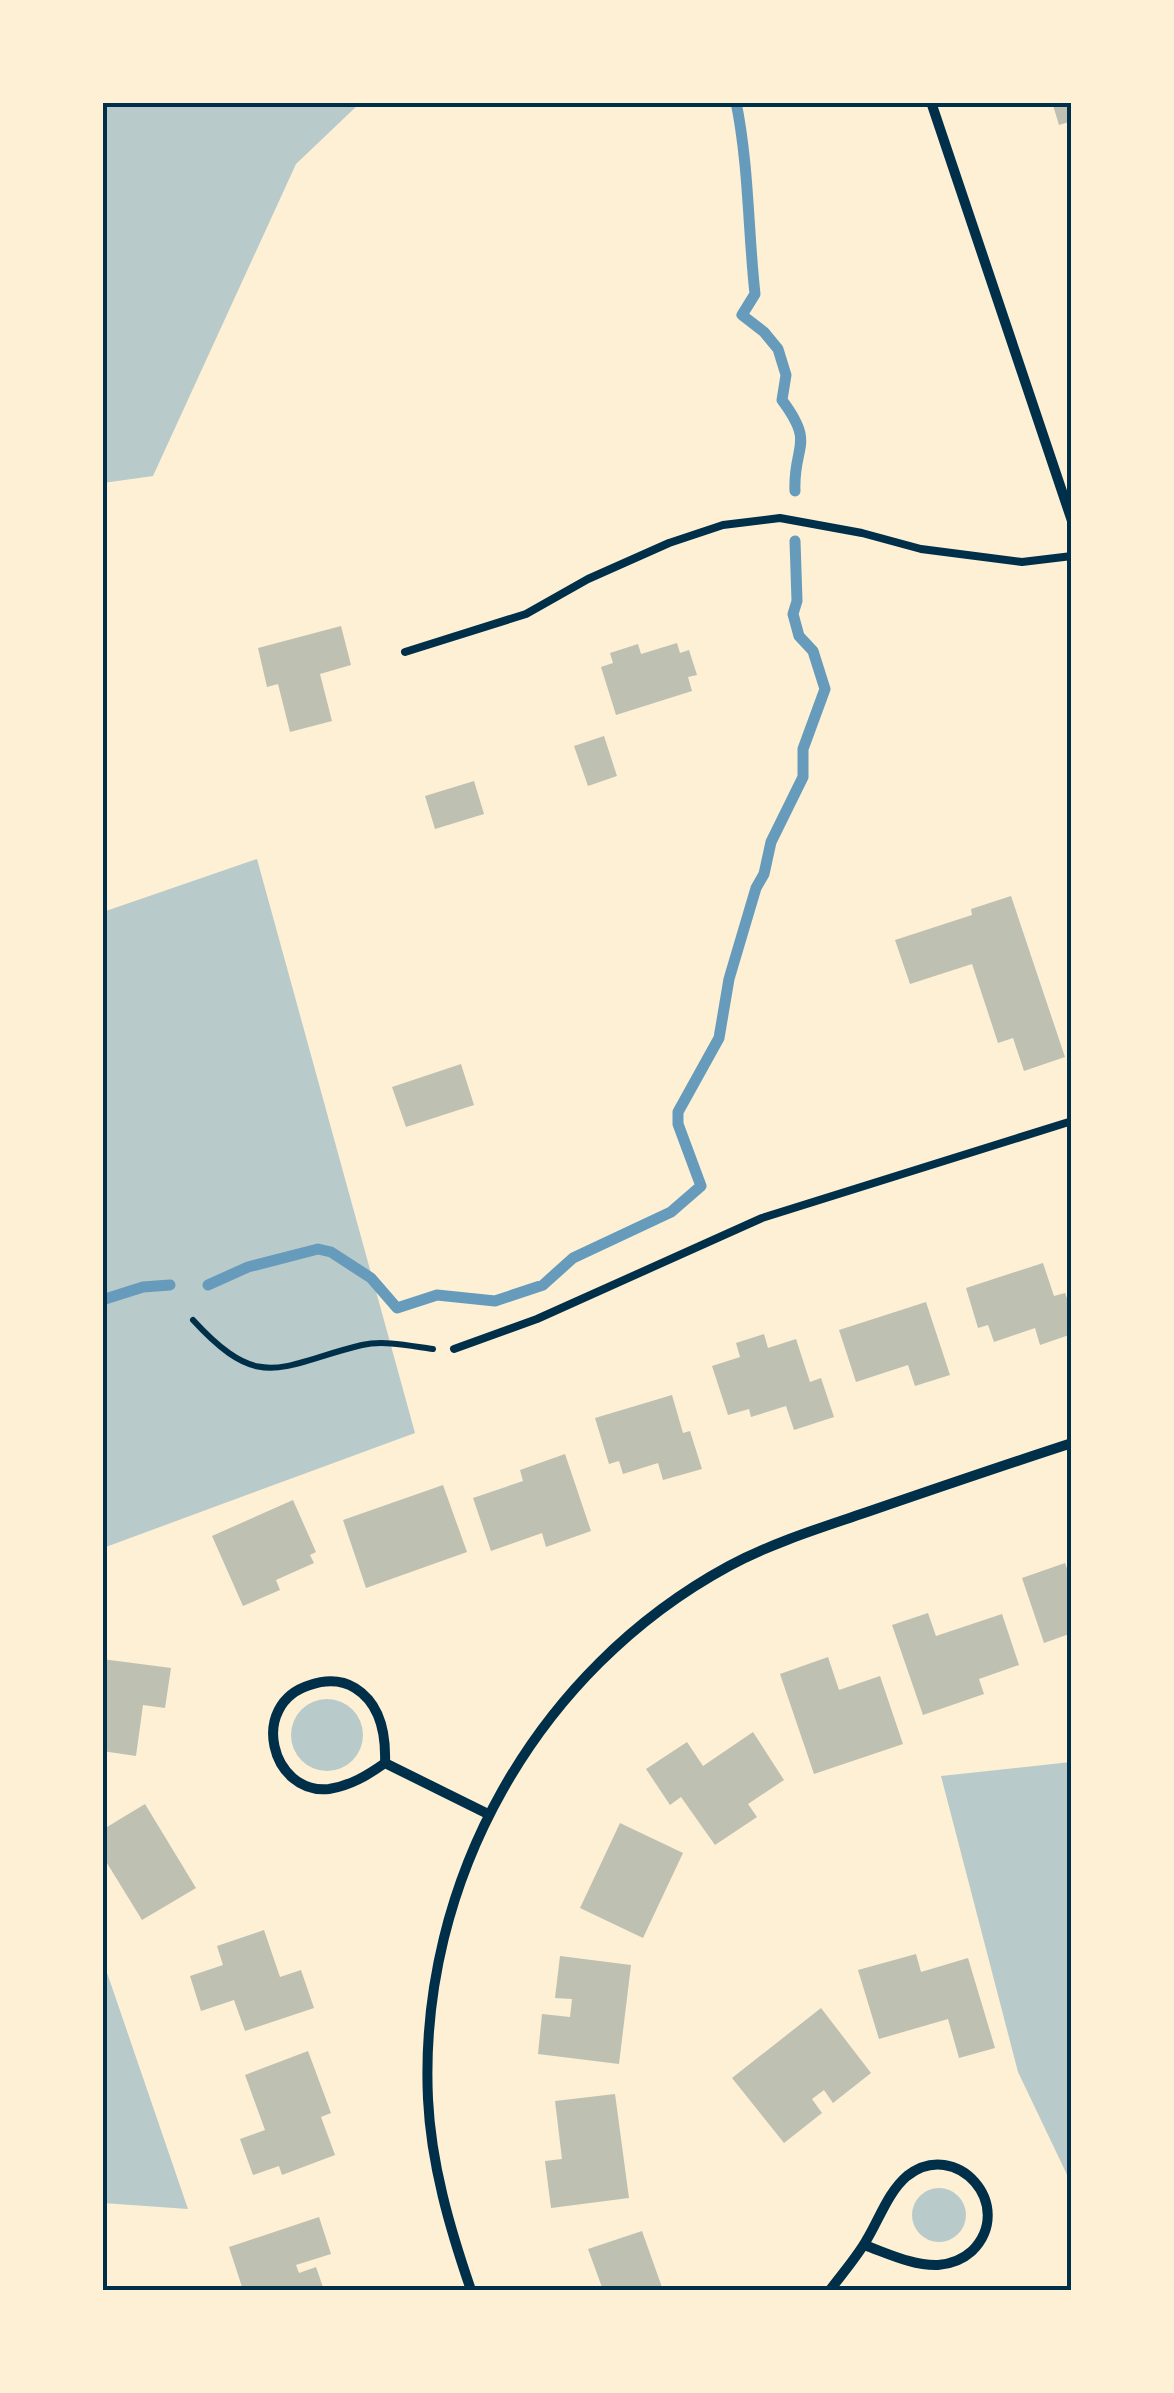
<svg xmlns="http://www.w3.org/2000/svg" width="1174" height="2393" font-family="'Fira Sans Condensed',sans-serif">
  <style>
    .green { fill: #b9caca }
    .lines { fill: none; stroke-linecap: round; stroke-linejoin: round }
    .stream { stroke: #669bbc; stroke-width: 11 }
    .building { fill: #bec0b2 }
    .path { stroke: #003049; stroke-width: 6 }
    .service { stroke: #003049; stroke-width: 8 }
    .minor { stroke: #003049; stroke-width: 10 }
    .neatline { fill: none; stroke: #003049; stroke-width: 4 }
  </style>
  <rect width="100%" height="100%" fill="#fdf0d5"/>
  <path class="green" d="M102 103H360L296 164 153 476 103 483Z
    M257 859 415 1433 103 1548V912Z
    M291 1735a36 36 0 1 1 72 0a36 36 0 1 1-72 0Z
    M1071 1762H1072L1071 2183 1018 2072 941 1776Z
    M103 1961 188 2209 103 2203Z
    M912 2215a27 27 0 1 1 54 0a27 27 0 1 1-54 0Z"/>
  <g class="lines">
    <path class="stream" d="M736 102C749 166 748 231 755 294L742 315 764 332 778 349 786 375 782 400C816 446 793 444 795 491
      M208 1285 248 1267 318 1249 331 1252 371 1278 397 1308 437 1295 495 1301 543 1285 573 1258 671 1212 701 1186 678 1124V1112L719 1038 729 979 756 888 764 874 771 842 803 777V749L825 689 813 651 799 636 793 614 797 601 795 541
      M102 1300 143 1287 170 1285"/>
  </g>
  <path class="building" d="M1052 102H1072V121L1059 125Z
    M341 626 351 665 320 674 332 721 290 732 278 684 267 687 258 648Z
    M677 643 680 653 689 650 697 675 688 677 692 691 616 715 601 667 613 663 610 653 638 644 641 654Z
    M604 736 617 776 588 786 574 746Z
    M474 781 484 814 435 829 425 796Z
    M1011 896 1065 1057 1024 1071 1013 1038 998 1043 972 964 910 984 895 940 972 915 971 909Z
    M461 1064 474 1105 406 1127 392 1087Z
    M1043 1263 1054 1296 1065 1293 1072 1312V1334L1040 1345 1035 1328 994 1342 988 1325 978 1328 966 1288Z
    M926 1302 950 1375 915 1386 908 1365 856 1382 839 1330Z
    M764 1334 768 1348 796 1339 810 1382 821 1378 834 1417 794 1430 786 1406 751 1417 749 1409 728 1415 712 1366 740 1357 736 1343Z
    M672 1395 683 1433 690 1431 702 1469 663 1480 658 1463 623 1474 619 1461 609 1464 595 1418Z
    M565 1454 591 1531 546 1547 542 1533 491 1551 473 1498 523 1481 520 1470Z
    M443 1485 467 1552 366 1588 343 1520Z
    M293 1500 316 1552 310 1555 314 1563 276 1580 280 1590 243 1606 212 1536Z
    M1065 1563 1072 1583V1633L1044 1643 1022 1578Z
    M928 1613 936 1636 1002 1614 1019 1665 979 1679 984 1694 923 1715 892 1625Z
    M828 1657 839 1690 880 1676 903 1744 814 1774 780 1674Z
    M102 1659 171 1668 165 1708 143 1705 136 1756 102 1751Z
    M753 1732 784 1780 748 1804 757 1817 715 1845 681 1797 670 1805 646 1769 687 1742 703 1766Z
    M145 1804 196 1888 142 1920 102 1855V1830Z
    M620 1823 683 1853 643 1938 580 1908Z
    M264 1930 280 1977 301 1970 314 2008 245 2031 234 2000 201 2011 190 1976 223 1965 217 1946Z
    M916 1954 921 1972 968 1958 995 2048 959 2058 948 2019 879 2039 858 1970Z
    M560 1956 631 1965 619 2064 538 2054 542 2014 570 2017 572 1999 555 1998Z
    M821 2008 871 2073 833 2103 824 2090 812 2099 822 2113 784 2143 732 2078Z
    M308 2051 331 2113 321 2117 335 2155 282 2175 279 2166 253 2175 240 2139 265 2130 245 2075Z
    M615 2094 629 2198 551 2208 545 2161 562 2159 555 2101Z
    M319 2217 331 2254 296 2265 299 2273 316 2267 324 2290H243L229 2247Z
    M642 2231 663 2290H603L588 2249Z"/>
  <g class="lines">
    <path class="path" d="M193 1320C261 1394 279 1365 362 1345 384 1340 411 1346 433 1349"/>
    <path class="service" d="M405 652 526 614 588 579 669 543 723 525 780 518 862 533 921 549 1022 562 1072 556
      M454 1349 537 1319 762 1218 1072 1121"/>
    <path class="minor" d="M931 102 1072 521
      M385 1763C368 1775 350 1786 329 1789 271 1795 248 1704 310 1685 325 1680 340 1679 355 1688 381 1704 386 1735 385 1763L488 1814
      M471 2290C450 2229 431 2164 428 2099 418 1881 537 1670 729 1566 774 1542 823 1527 870 1511 937 1488 1004 1465 1072 1443
      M830 2290C842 2274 856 2258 866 2241 879 2220 888 2192 907 2176 956 2137 1017 2206 972 2251 962 2260 952 2264 938 2265 913 2266 887 2253 864 2245"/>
  </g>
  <rect width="1174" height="2393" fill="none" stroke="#fdf0d5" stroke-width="210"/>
  <rect x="105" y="105" width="964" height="2183" class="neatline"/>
</svg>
